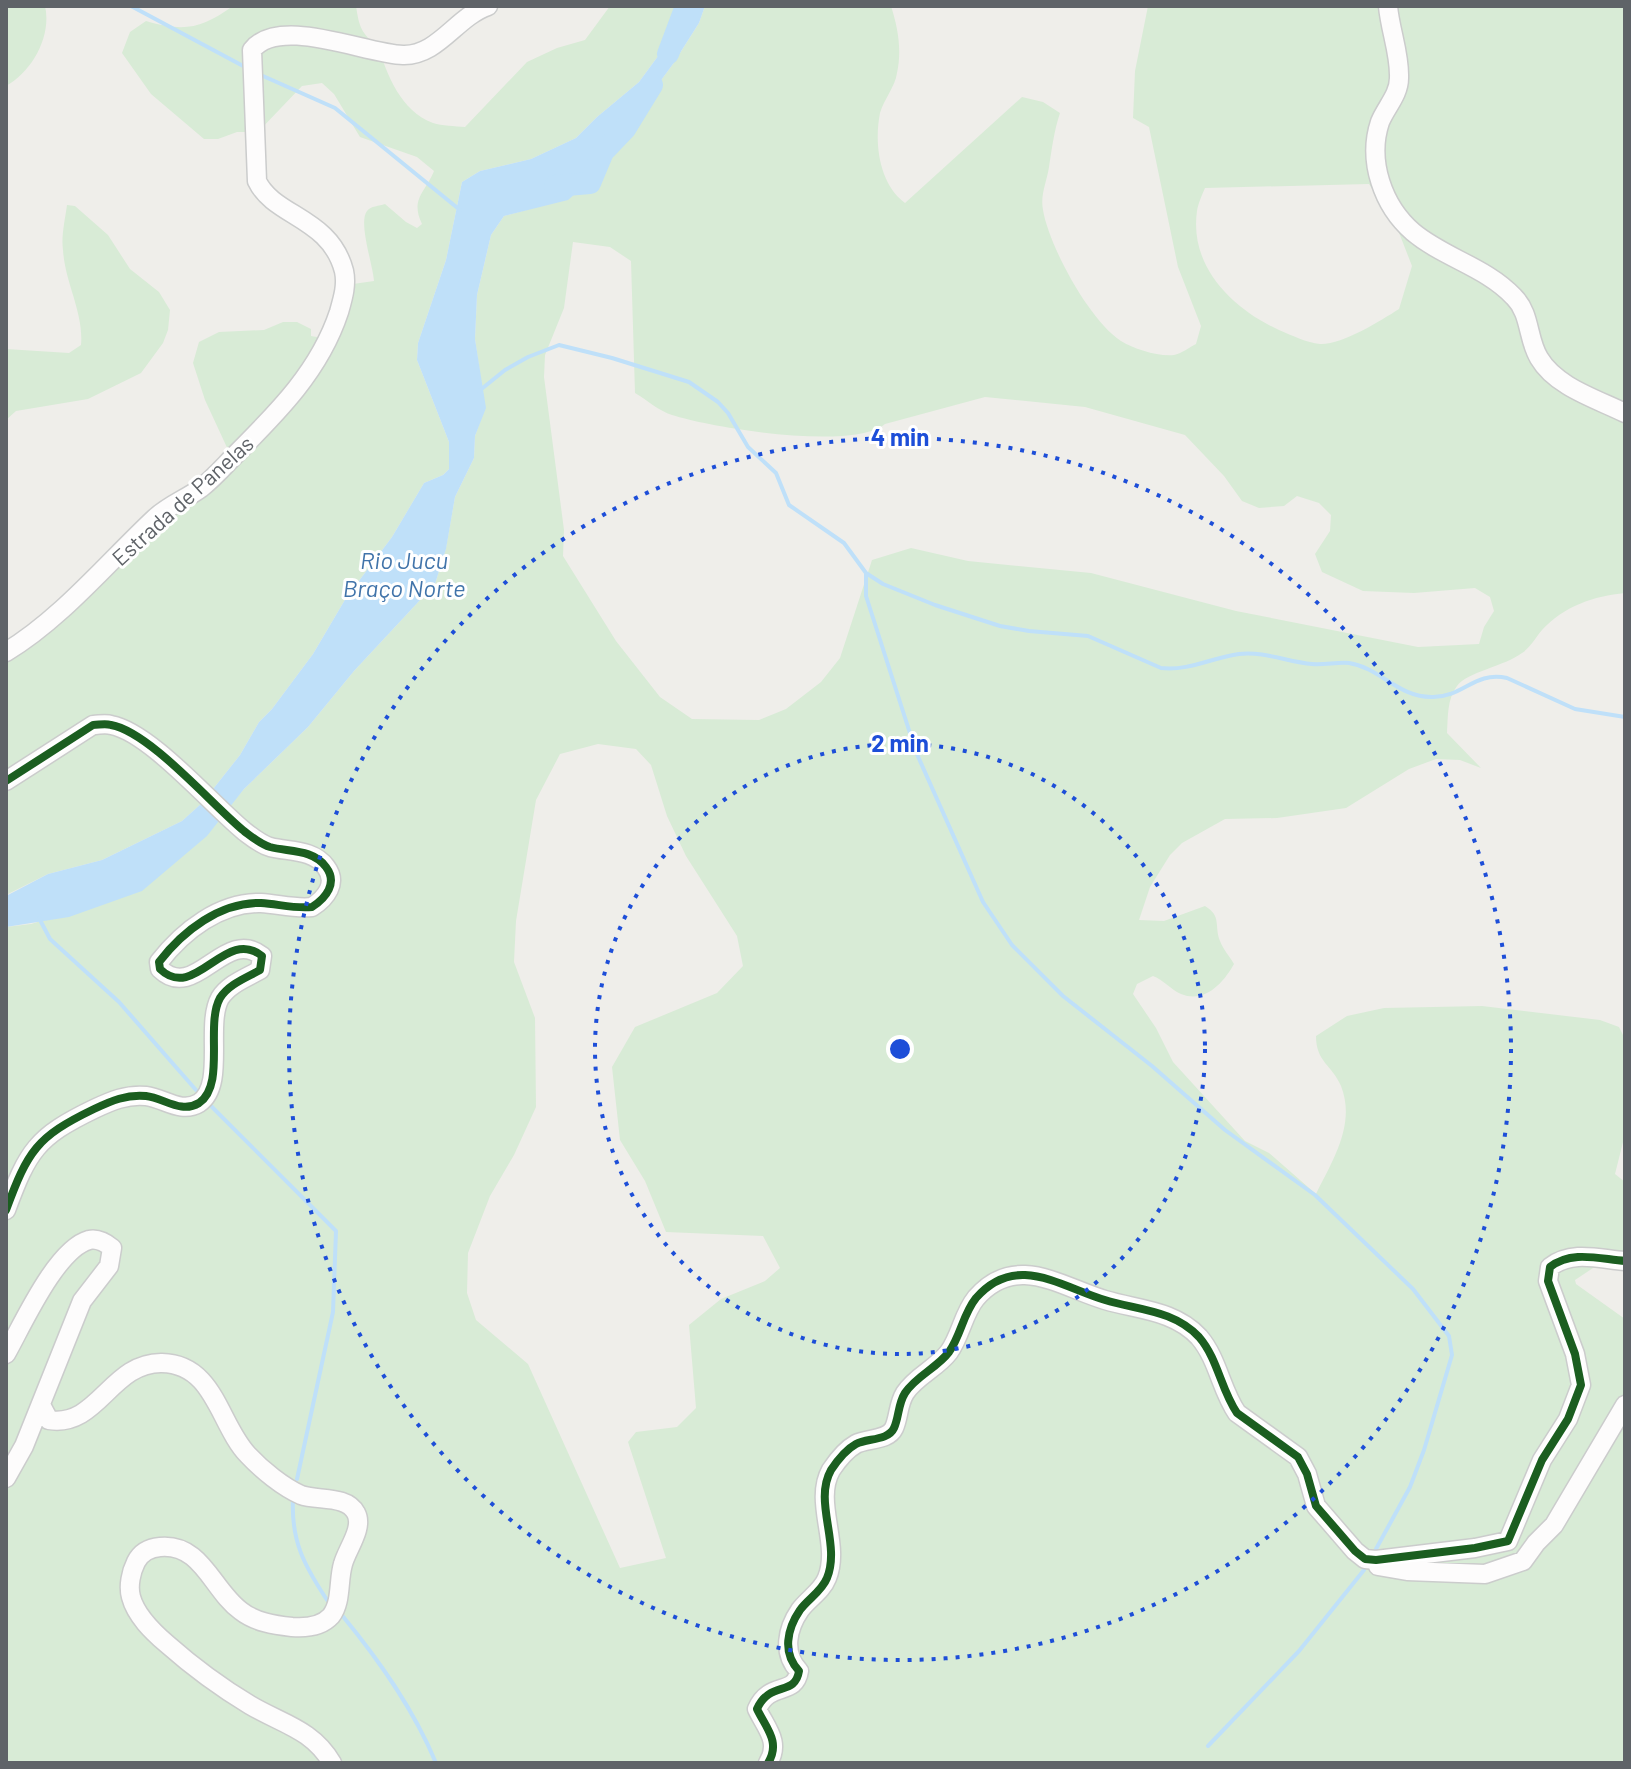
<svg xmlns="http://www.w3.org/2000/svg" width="1631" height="1769" font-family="Barlow,sans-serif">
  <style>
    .green { fill: #d8ebd6; fill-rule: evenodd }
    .water { fill: #bfe0f9 }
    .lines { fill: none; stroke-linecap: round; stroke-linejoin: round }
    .stream { stroke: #bfe0f9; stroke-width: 4 }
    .river { stroke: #bfe0f9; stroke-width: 22 }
    .minor-casing { stroke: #cbcccc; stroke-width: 21 }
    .minor { stroke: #fdfcfc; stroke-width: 18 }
    .cycleway-casing { stroke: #fff; stroke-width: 13 }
    .cycleway { stroke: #1b5e20; stroke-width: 8 }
    .ring { fill: none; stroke: #1d4ed8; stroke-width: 4; stroke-dasharray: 4 8 }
    .labels { text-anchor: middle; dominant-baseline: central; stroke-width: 6; stroke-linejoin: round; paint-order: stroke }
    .street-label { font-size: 22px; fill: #5f6368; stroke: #fff }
    .water-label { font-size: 24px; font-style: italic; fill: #4174aa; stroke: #fff }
    .centre { fill: #1d4ed8; stroke: #fff; stroke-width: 4 }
    .ring-label { font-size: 24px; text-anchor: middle; font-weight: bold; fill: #1d4ed8; stroke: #fff; stroke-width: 6; stroke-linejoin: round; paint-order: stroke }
  </style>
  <rect width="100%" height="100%" fill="#efeeea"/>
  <path class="green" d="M6 6H45C52 36 32 72 6 86Z
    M233 6H356C359 26 361 34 378 46 387 75 401 111 433 123 442 126 455 126 465 127L527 62 557 48 585 40 610 6H689L686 18 639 82 597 117 576 138 531 159 480 171 462 182 446 260 418 343 417 360 449 442V469L443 475 424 483 392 537 346 598 313 654 272 709 259 722 240 755 202 803 182 821 102 860 48 874 6 895V663L230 454 205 400 193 363 199 342 219 332 264 330 283 322H297L311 329V336L334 340 353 284 374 281C373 265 358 222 367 211 371 206 379 206 385 204L406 222 417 228 422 224C410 199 425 193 434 171L417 157 360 137 334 94 322 83 302 86 258 132H237L218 139H204L151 94 122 53 130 32 146 21C184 32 201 29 233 6Z
    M705 6H891C898 28 902 50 897 73 895 87 884 99 880 113 874 143 879 184 905 203L1022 97 1043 102 1060 113C1054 131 1052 148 1049 167 1047 181 1040 195 1043 210 1049 246 1089 320 1121 341 1134 349 1159 357 1174 355 1181 354 1190 347 1196 344L1201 326 1178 267 1149 127 1133 118 1135 71 1148 6H1625V593C1594 596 1564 606 1542 630 1536 637 1530 648 1522 653 1505 666 1467 672 1457 686 1447 699 1448 717 1447 733L1481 768 1460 760 1436 759 1409 769 1346 808 1277 818 1225 819 1182 843 1170 855 1150 887 1139 920 1164 921 1205 906C1222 916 1214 926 1220 941 1223 949 1230 957 1234 964 1224 982 1205 1004 1181 994 1171 990 1164 980 1153 976L1137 984 1133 994 1156 1028 1173 1062 1245 1141 1269 1153 1316 1194C1333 1160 1356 1124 1341 1086 1332 1065 1316 1062 1316 1036L1347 1016 1384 1008 1482 1006 1600 1020 1619 1027 1625 1039V1134L1615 1174 1625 1182V1262H1602L1575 1280 1576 1284 1625 1319V1763H6V927L31 924 142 890 220 817 244 789 308 727 354 671 435 584 446 548 455 497 474 458 475 436 485 408 475 339 477 295 491 235 504 216 526 210 582 187 673 64 699 23ZM1369 184 1396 225 1412 266 1399 309C1380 321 1342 345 1320 344 1307 343 1291 335 1279 330 1233 309 1189 267 1197 211 1198 204 1202 195 1205 188ZM573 242 610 247 631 261 635 393C647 400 659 411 672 415 713 428 852 451 885 424L985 397 1085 407 1185 435 1224 476 1242 501 1259 508 1284 506 1297 496 1319 503 1331 515 1330 531 1315 554 1322 572 1363 591 1414 593 1475 588 1490 597 1494 611 1484 627 1479 644 1418 647 1236 611 1091 573 968 561 911 548 872 560 840 658 821 682 786 709 759 720 692 719 660 697 616 641 563 556 564 530 544 377 545 355 564 308ZM598 744 636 749 651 765 667 816 686 856 737 936 743 966 717 993 635 1027 612 1067 620 1140 645 1181 666 1232 763 1236 780 1268 765 1281 721 1299 689 1325 696 1408 677 1427 636 1432 628 1442 666 1558 620 1568 528 1364 476 1320 467 1293 468 1253 490 1196 514 1155 536 1107 535 1018 514 962 516 921 536 800 560 754Z
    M67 205 75 206 108 235 130 269 159 292 170 310 168 330 163 343 141 373 88 399 16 411 6 420V349L69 353 81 345C84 313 65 283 63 250 61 236 65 220 67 205Z"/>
  <path class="water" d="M689 6H705L699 23 673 64 582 188 568 200 504 216 491 235 477 295 475 339 486 408 475 436 474 458 455 497 446 549 435 584 354 671 308 727 244 789 207 836 142 891 69 917 6 927V896L48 874 102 860 182 821 202 803 240 755 259 722 272 709 313 654 346 598 392 537 424 483 443 475 449 469V442L417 360 418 343 446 260 462 182 480 171 531 159 576 138 597 117 639 82 686 18Z"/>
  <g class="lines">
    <path class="stream" d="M131 6 245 67
      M263 76 335 108 460 210
      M479 391 505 370 528 357 559 345 612 358 689 382 718 402 728 413 748 447 776 473 789 505 844 543 866 573 883 584 935 605 1000 626 1029 631 1088 636 1161 668C1189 671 1211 658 1239 654 1264 651 1288 662 1312 664 1325 665 1337 662 1349 663 1381 668 1398 698 1433 697 1464 697 1474 671 1507 678L1575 709 1625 717
      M866 573V596L916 752 983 902 1012 945 1063 996 1152 1066 1225 1130 1315 1195 1413 1289 1449 1336 1452 1355 1424 1450 1410 1487 1376 1549
      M39 918 50 939 119 1002 196 1090
      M211 1106 336 1231 333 1312 297 1479
      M293 1499C291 1541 304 1565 327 1600
      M341 1614C379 1660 413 1708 436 1763
      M1208 1746 1299 1651 1364 1570"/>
    <path class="river" d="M668 54 686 6
      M555 186 590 183 603 152 625 129 652 85"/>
    <g class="minor-casing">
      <path id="minor" d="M1388 6C1390 30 1400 54 1399 78 1399 95 1386 107 1380 122 1367 161 1383 206 1413 232 1444 258 1486 267 1514 297 1531 314 1527 338 1539 358 1556 387 1597 399 1625 413
        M6 652C61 619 108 562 155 518 169 505 186 499 201 488 214 478 225 465 236 454 278 412 320 370 339 312 343 298 347 285 344 271 330 217 274 217 257 181L252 50C279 15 366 54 403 55 438 56 456 17 488 6
        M6 781 93 725C99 725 105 723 111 725 150 732 212 805 244 831 252 837 260 844 270 847 289 852 313 849 326 867 338 883 326 898 312 907 295 909 278 904 261 903 220 902 183 931 159 962L160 969C195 1003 225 926 262 956L260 970C246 978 229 984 220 998 205 1025 226 1085 199 1103 181 1114 164 1098 146 1096 127 1094 111 1101 94 1109 36 1137 28 1151 6 1210
        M6 1354C22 1326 56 1249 89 1240 98 1238 106 1243 112 1248L109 1266 82 1301 24 1446 6 1478
        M41 1405 49 1420C98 1428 111 1362 162 1363 215 1364 219 1425 248 1455 262 1470 283 1487 301 1495 318 1501 347 1495 356 1513 364 1528 347 1549 343 1564 338 1580 342 1602 331 1616 321 1627 305 1628 292 1627 274 1625 255 1622 241 1611 212 1590 202 1543 160 1547 149 1548 141 1552 136 1562 131 1572 128 1586 131 1597 136 1616 153 1632 167 1644 193 1667 220 1687 250 1705 282 1724 312 1729 332 1763
        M1378 1566 1407 1571 1485 1574 1523 1561 1536 1543 1554 1525 1625 1405
        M768 1763C781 1742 766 1728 757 1709 770 1680 795 1697 799 1671 782 1653 787 1629 800 1610 808 1599 822 1591 827 1578 841 1544 813 1502 831 1470 837 1461 847 1449 856 1444 867 1438 888 1441 894 1428 899 1417 898 1404 905 1393 916 1376 937 1368 949 1352 961 1335 963 1314 976 1298 1016 1252 1061 1287 1105 1300 1138 1310 1174 1310 1199 1337 1218 1359 1221 1390 1237 1413L1298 1457 1307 1474 1316 1506 1355 1551 1365 1559 1376 1560 1475 1548 1508 1541 1542 1460 1568 1419 1581 1385 1575 1354 1548 1281 1550 1267C1572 1250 1599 1259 1625 1261"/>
    </g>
    <use href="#minor" class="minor"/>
    <g class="cycleway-casing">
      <path id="cycleway" d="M6 781 93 725C99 725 105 723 111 725 150 732 212 805 244 831 252 837 260 844 270 847 289 852 313 849 326 867 338 883 326 898 312 907 295 909 278 904 261 903 220 902 183 931 159 962L160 969C195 1003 225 926 262 956L260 970C246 978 229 984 220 998 205 1025 226 1085 199 1103 181 1114 164 1098 146 1096 127 1094 111 1101 94 1109 36 1137 28 1151 6 1210
        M768 1763C781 1742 766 1728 757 1709 770 1680 795 1697 799 1671 782 1653 787 1629 800 1610 808 1599 822 1591 827 1578 841 1544 813 1502 831 1470 837 1461 847 1449 856 1444 867 1438 888 1441 894 1428 899 1417 898 1404 905 1393 916 1376 937 1368 949 1352 961 1335 963 1314 976 1298 1016 1252 1061 1287 1105 1300 1138 1310 1174 1310 1199 1337 1218 1359 1221 1390 1237 1413L1298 1457 1307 1474 1316 1506 1355 1551 1365 1559 1376 1560 1475 1548 1508 1541 1542 1460 1568 1419 1581 1385 1575 1354 1548 1281 1550 1267C1572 1250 1599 1259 1625 1261"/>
    </g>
    <use href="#cycleway" class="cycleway"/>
  </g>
  <g class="ring">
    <circle cx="900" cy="1049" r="305"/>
    <circle cx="900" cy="1049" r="611"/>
  </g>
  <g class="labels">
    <g class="street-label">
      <text transform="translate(182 500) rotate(-42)">Estrada de Panelas</text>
    </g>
    <g class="water-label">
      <text x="404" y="559">Rio Jucu<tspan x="404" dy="28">Braço Norte</tspan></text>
    </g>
  </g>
  <circle cx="900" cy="1049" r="12" class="centre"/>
  <g class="ring-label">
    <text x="900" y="446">4 min</text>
    <text x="900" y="752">2 min</text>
  </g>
  <rect width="1631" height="1769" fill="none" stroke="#5f6368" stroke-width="16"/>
</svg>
